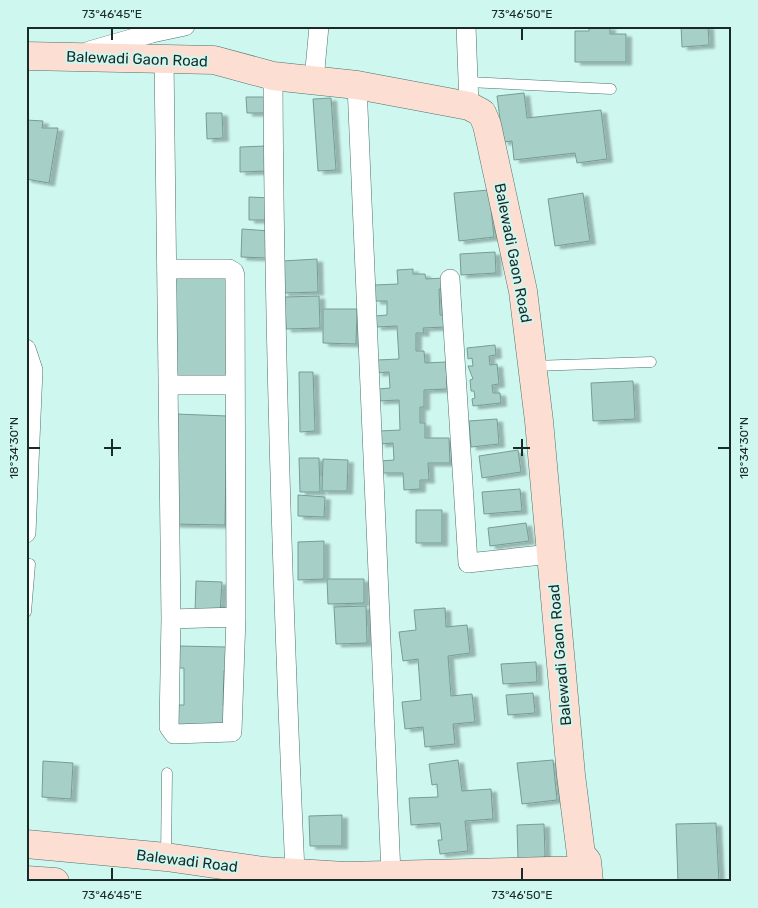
<svg xmlns="http://www.w3.org/2000/svg" width="758" height="908" font-family="Rubik,sans-serif">
  <style>
    .building { fill: #a6cfc7; stroke: #769d95; filter: url(#shadow) }
    .lines { fill: none; stroke-linecap: round; stroke-linejoin: round }
    .lane-casing { stroke: #4d736c; stroke-width: 11 }
    .street-casing { stroke: #4d736c; stroke-width: 20 }
    .secondary-casing { stroke: #4d736c; stroke-width: 29 }
    .lane { stroke: #fff; stroke-width: 10 }
    .street { stroke: #fff; stroke-width: 19 }
    .secondary { stroke: #fdded3; stroke-width: 28 }
    .ticks { fill: none; stroke: #1a2a27; stroke-width: 2 }
    .labels { text-anchor: middle; dominant-baseline: central; stroke-width: 4; stroke-linejoin: round; paint-order: stroke }
    .street-label { font-size: 15px; fill: #1a2a27; stroke: #cef7ef }
    .neatline { fill: none; stroke: #1a2a27; stroke-width: 2 }
    .ticks-label { font-size: 12px; text-anchor: middle; fill: #1a2a27 }
  </style>
  <defs>
    <filter id="shadow"><feDropShadow dx="5.5" dy="3" stdDeviation="1" flood-color="#0004"/></filter>
  </defs>
  <rect width="100%" height="100%" fill="#cef7ef"/>
  <path class="building" d="M681 26H708L709 45 682 47Z
    M589 27H610V34H626V62H575V31H589Z
    M524 93 527 118 601 110 607 159 577 163 575 153 514 160 512 141 503 142 497 96Z
    M246 97H264V113H247Z
    M331 98 336 170 318 171 313 99Z
    M206 113H222L223 138 207 139Z
    M26 120 43 121 42 128H58L49 183 26 179Z
    M267 146V171L240 172V147Z
    M489 190 494 237 459 241 454 193Z
    M583 193 590 241 555 246 548 199Z
    M249 197 271 198 270 220H249Z
    M242 229 270 231 268 258 241 257Z
    M495 252 496 273 461 275 460 254Z
    M317 259 318 292 283 293 282 261Z
    M413 269V274H425L426 279 443 278V289H439L440 315H444L445 327 423 328 424 333H416V351H424L425 363 446 362 447 389 424 390V407H420V423H425V438H449L450 463H428L429 480H420V489L404 490 403 473H381L380 461 394 460 393 443 380 444 379 431 400 430 399 400 378 401V389L390 388 389 372 377 373V360L399 359 397 326 376 327 375 316 387 315V301H375L374 285 398 284 397 270Z
    M176 272H227V376H176Z
    M319 296 320 328 286 329 285 297Z
    M323 309H357L356 344 323 343Z
    M495 345 496 355 489 356 490 365 497 364 499 384 492 385 493 393H500L501 403 473 406 472 399 475 398 474 391H471L470 380 473 379 468 366H473L472 358 468 359 467 348Z
    M299 372H313L315 431 300 432Z
    M633 381 635 419 593 421 591 383Z
    M176 414 227 416 225 525 174 524Z
    M497 419 499 444 471 447 469 421Z
    M518 450 521 472 482 478 479 456Z
    M299 458H319L320 492H300Z
    M323 459 348 460 347 491H322Z
    M520 489 522 511 484 514 482 492Z
    M298 495 325 497 324 517 298 516Z
    M416 510H442V543H416Z
    M526 523 529 541 490 546 488 528Z
    M324 541V579L298 580V542Z
    M327 579H364V603L328 604Z
    M196 581 222 582 220 613 195 612Z
    M366 606 367 643 336 644 334 607Z
    M445 608 446 627 467 625 470 653 448 656 451 696 472 694 475 722 453 724 455 744 425 747 423 727 405 729 402 702 421 700 418 659 403 661 399 632 416 630 414 610Z
    M179 646 227 647V671L224 670 223 706H226V728L177 727 178 705H184V668H179Z
    M536 662 537 682 503 684 501 664Z
    M533 693 535 713 508 715 506 695Z
    M458 760 462 791 491 789 493 819 465 821 468 851 440 854 438 840H442L440 823 411 825 409 798 438 797 437 784 432 785 429 764Z
    M553 760 557 800 522 804 517 763Z
    M43 761 73 763 71 799 42 797Z
    M342 815V846H310L309 816Z
    M716 823 719 882H678L676 824Z
    M544 824 545 856 541 859H518L517 825Z"/>
  <g class="lines">
    <g class="lane-casing">
      <path id="lane" d="M468 82 611 89
        M533 366 651 362
        M26 564H30L26 612
        M166 856 167 773"/>
    </g>
    <g class="street-casing">
      <path id="street" d="M466 26 469 106
        M89 51 152 33 185 26
        M164 58 171 619 169 727 174 734 232 732 236 617 235 276 234 272 229 269H168
        M273 76C274 342 283 607 295 872
        M314 80 319 26
        M357 85 391 874
        M450 279 468 563 551 554
        M26 349 33 370 26 533
        M168 385H235
        M171 619 236 617"/>
    </g>
    <g class="secondary-casing">
      <path id="secondary" d="M26 56 214 60 273 76 357 85 469 106 482 113 487 125 523 291 539 421 571 775 581 854 587 861 589 882
        M26 844 166 857 264 871 345 876 588 870
        M26 880 55 882"/>
    </g>
    <use href="#lane" class="lane"/>
    <use href="#street" class="street"/>
    <use href="#secondary" class="secondary"/>
  </g>
  <path class="ticks" d="M112 28V40M522 28V40M112 439V456M522 439V456M28 448H40M104 448H121M513 448H530M718 448H730M112 868V880M522 868V880"/>
  <g class="labels">
    <g class="street-label">
      <text transform="translate(137 59) rotate(2)">Balewadi Gaon Road</text>
      <text transform="translate(513 253) rotate(79)">Balewadi Gaon Road</text>
      <text transform="translate(560 655) rotate(-95)">Balewadi Gaon Road</text>
      <text transform="translate(187 861) rotate(7)">Balewadi Road</text>
    </g>
  </g>
  <rect width="758" height="908" fill="none" stroke="#cef7ef" stroke-width="55"/>
  <rect x="28" y="28" width="702" height="852" class="neatline"/>
  <g class="ticks-label">
    <text x="112" y="18">73°46'45"E</text>
    <text x="522" y="18">73°46'50"E</text>
    <text transform="translate(14 448) rotate(-90)" y="4">18°34'30"N</text>
    <text transform="translate(744 448) rotate(-90)" y="4">18°34'30"N</text>
    <text x="112" y="899">73°46'45"E</text>
    <text x="522" y="899">73°46'50"E</text>
  </g>
</svg>
